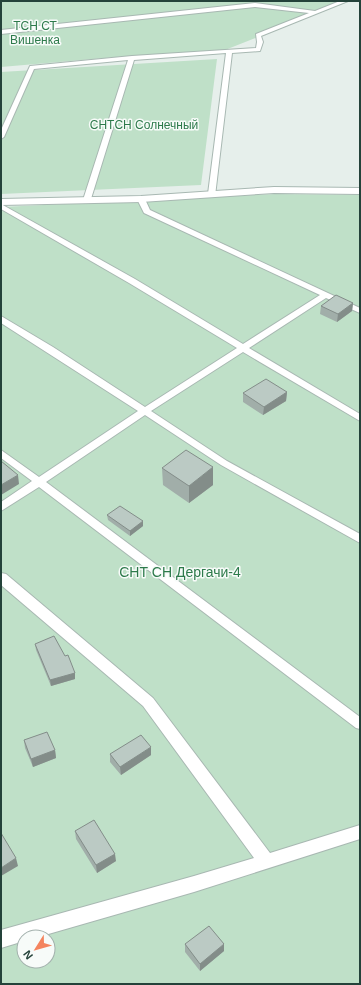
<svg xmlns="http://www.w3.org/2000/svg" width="361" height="985" font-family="Helvetica,sans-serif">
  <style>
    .green { fill: #bfe0c8; fill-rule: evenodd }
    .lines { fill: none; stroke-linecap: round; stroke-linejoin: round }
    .lane-casing { stroke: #a8b8b2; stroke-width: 2 }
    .street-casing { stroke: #a8b8b2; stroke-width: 2 }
    .lane { fill: #fff; fill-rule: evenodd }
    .street { fill: #fff; fill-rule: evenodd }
    .wall { fill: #a1aea9 }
    .shaded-wall { fill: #838d89 }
    .building { fill: #bbcac4; stroke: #838d89 }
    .labels { text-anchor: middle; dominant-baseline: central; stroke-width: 3; stroke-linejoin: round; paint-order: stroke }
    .far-park-label { font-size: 12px; fill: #2d7a4b; stroke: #f7fbf9 }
    .park-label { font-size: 14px; fill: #2d7a4b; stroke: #f7fbf9 }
  </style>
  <rect width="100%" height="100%" fill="#e6efeb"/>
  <path class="green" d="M1 1H350L225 50 128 56 1 67Z
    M217 59 201 185 1 194V72Z
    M276 194 360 195V984H1V207ZM24 937H48V961H24Z"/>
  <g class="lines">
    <g class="lane-casing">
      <path id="lane" d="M340 1H348L261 36 263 42 260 51 232 53 215 196H209L208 194 226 53 134 60 90 202H87L83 200 128 60 34 69 4 137 1 139V130L30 66 132 56 256 48 257 42 256 34 309 13 255 7 1 34V30L255 3 315 11Z
        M138 197H144L150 210 360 308V313L326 298 249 348 360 414V421L243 352 151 411 227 461 360 534V543L221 465 145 415 46 482 360 717V729L356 728 39 487 1 511V502L32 481 1 458V450L39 477 138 411 1 323V316L53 347 145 407 237 348 129 283 1 209V204L135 279 243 344 320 295 144 213 137 199Z"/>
    </g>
    <g class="street-casing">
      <path id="street" d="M274 187 360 188V194L274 193 141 202 1 205V199L141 196Z
        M1 573 6 574 153 698 270 853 360 825V839L194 892 38 937H24V941L1 948V930L194 876 254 858 143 706 1 585Z"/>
    </g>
    <use href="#lane" class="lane"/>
    <use href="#street" class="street"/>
  </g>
  <path class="wall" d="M353 303 352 311 337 322 320 314 321 306Z
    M287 392 286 401 263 415 243 402V393Z
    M162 468 213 485 189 503 163 485Z
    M107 515 143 526 130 536 108 520Z
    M35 644 75 673V679L51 686 36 650Z
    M24 740 55 750 56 758 33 767 25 748Z
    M110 754 151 755 121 775 110 762Z
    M75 831 116 861 97 873 76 839Z
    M185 944 224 951 200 971 185 952Z"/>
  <path class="shaded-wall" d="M353 303 352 311 337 322 338 314Z
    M287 392 286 401 263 415 264 407Z
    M213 467V485L189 503V486Z
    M18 475 19 484 1 495V485Z
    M143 521V526L130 536V531Z
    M75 673V679L51 686 50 680Z
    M151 747V755L121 775 120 767Z
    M55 750 56 758 33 767 31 759Z
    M115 854 116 861 97 873 96 865Z
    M16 858 18 866 1 876V868Z
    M224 944V951L200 971V964Z"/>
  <path class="building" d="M336 295 353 303 338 314 321 306Z
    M266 379 287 392 264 407 243 393Z
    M186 450 213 467 189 486 162 468Z
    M1 461 18 475 1 485Z
    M120 506 143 521 130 531 107 515Z
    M54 636 65 656 68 655 75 673 50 680 35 644Z
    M47 732 55 750 31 759 24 740Z
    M141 735 151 747 120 767 110 754Z
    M94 820 115 854 96 865 75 831Z
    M1 833 16 858 1 868Z
    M209 926 224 944 200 964 185 944Z"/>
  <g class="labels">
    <g class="far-park-label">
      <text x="35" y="26">ТСН СТ<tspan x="35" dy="14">Вишенка</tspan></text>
      <text x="144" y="125">СНТСН Солнечный</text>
    </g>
    <g class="park-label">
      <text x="180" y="572">СНТ СН Дергачи-4</text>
    </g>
  </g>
  <rect width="361" height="985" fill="none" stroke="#24423a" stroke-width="4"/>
  <g transform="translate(36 949) rotate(233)"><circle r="19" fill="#f7fbf9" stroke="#a3b1ad"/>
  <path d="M0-3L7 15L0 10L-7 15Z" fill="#f4845f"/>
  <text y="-6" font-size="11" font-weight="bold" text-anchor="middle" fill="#24423a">N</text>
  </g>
</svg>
